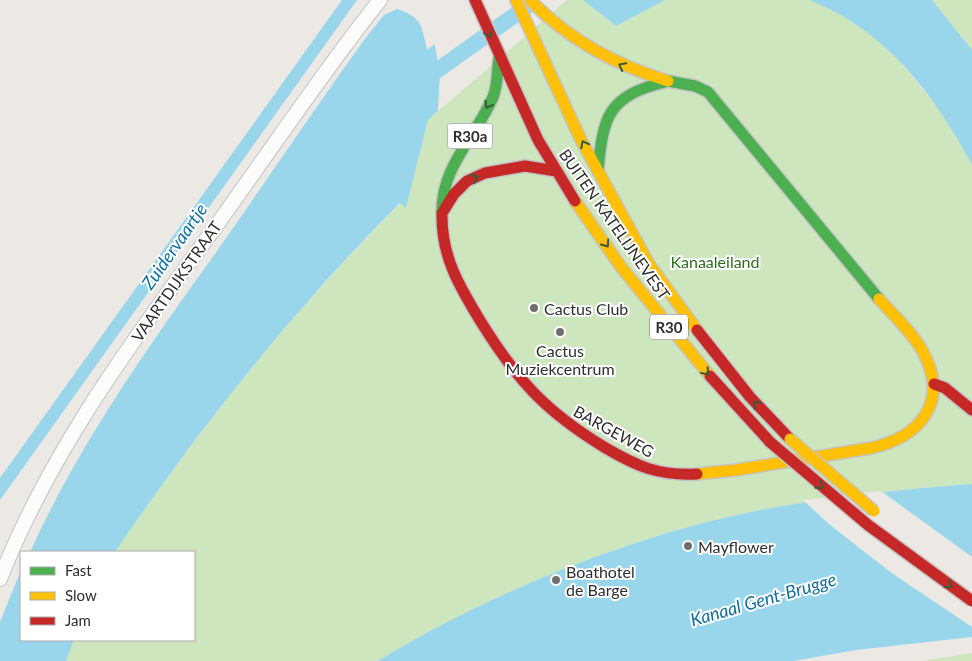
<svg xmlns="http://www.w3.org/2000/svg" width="972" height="661" font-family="Lato,sans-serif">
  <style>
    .green { fill: #cee6be }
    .water { fill: #99d6ec }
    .pier { fill: #ece8e4 }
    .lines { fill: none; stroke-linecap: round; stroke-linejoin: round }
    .canal { stroke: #99d6ec; stroke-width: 16 }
    .street-casing { stroke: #c5c4c5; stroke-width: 16 }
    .fast-casing { stroke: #c5c4c5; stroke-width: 14 }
    .slow-casing { stroke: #c5c4c5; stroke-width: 14 }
    .jam-casing { stroke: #c5c4c5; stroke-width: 14 }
    .street { stroke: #fcfcfb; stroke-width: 14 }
    .fast { stroke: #4caf50; stroke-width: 11 }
    .slow { stroke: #ffc107; stroke-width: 11 }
    .jam { stroke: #c62828; stroke-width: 11 }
    .slow-bridge-casing { stroke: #c6c5c4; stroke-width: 14; stroke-linecap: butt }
    .jam-bridge-casing { stroke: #c6c5c4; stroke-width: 14; stroke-linecap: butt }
    .slow-bridge { stroke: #ffc107; stroke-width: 11 }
    .jam-bridge { stroke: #c62828; stroke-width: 11 }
    .oneway { stroke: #385b3a }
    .poi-dot { fill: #706f6e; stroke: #fff; stroke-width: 2 }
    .labels { text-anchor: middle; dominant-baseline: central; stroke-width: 4; stroke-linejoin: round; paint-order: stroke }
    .shield { fill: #fff; stroke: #6d6d6d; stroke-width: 1 }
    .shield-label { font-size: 15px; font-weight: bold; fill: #2e2e2e }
    .street-label { font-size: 16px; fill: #2e2e2e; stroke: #fff }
    .park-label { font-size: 16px; fill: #2c6e1b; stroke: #fff }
    .poi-label { font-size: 16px; fill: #2e2e2e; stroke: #fff; text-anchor: start }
    .water-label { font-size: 18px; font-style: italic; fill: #0d6fa3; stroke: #fff }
  </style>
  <rect width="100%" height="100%" fill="#ece8e4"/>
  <path class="green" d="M567 0H583L616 26 665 0H809L835 10 876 37 903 65 950 123 972 165V484C913 488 853 495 795 504 657 525 497 588 378 661H66L74 640H194V552H115C199 428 294 309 401 203L406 207 428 120Z
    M932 0H972V50Z
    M972 653V661H922Z"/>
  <path class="water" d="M342 0H357L0 500V478Z
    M583 0H665L616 26Z
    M809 0H932L972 50V165C935 95 885 29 809 0Z
    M397 9C422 17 422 26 427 50L435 44 440 76 438 111 428 120 406 208 400 203C294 309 199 428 115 552H30C79 444 148 347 217 251 266 181 314 110 364 40L384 15Z
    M972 484V637L856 650 793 661H378C497 588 657 525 795 504 853 495 913 488 972 484Z
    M21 570V640H74L66 661H0V622Z"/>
  <path class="pier" d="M437 42 442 76 441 108 438 111 440 76 435 44Z
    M881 491 972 557V627L893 574 830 525 803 500Z"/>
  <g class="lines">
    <path class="canal" d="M422 84 428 77 529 5"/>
    <g class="street-casing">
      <path id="street" d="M0 579C51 449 135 338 216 226 270 151 322 73 380 0"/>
    </g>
    <g class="fast-casing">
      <path id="fast" d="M668 81 695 86 708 92 879 299
        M598 171C603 116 608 96 665 82
        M442 213C441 166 476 137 493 97 498 85 497 71 499 58"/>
    </g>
    <g class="slow-casing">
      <path id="slow" d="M516 0 581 140 649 264 697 330
        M530 0C569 40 615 65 668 81
        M575 201 621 267 710 376
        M697 474 736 470 871 448C920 437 950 402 923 352 913 333 893 315 879 299"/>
    </g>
    <g class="jam-casing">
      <path id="jam" d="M475 0 538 140 575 201
        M444 210 454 194 467 181 485 173 525 166 556 171
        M442 213C441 256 459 286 481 322 517 380 545 411 604 447 636 466 658 476 697 474
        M697 330 750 397 790 439
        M710 376 770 442
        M934 384 945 388 972 410"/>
    </g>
    <use href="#street" class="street"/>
    <use href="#fast" class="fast"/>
    <use href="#slow" class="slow"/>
    <use href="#jam" class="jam"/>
    <g class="slow-bridge-casing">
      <path id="slow-bridge" d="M790 439 874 511"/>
    </g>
    <g class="jam-bridge-casing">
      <path id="jam-bridge" d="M770 442 868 525 972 601"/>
    </g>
    <use href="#slow-bridge" class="slow-bridge"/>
    <use href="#jam-bridge" class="jam-bridge"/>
  </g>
  <defs><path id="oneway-chevron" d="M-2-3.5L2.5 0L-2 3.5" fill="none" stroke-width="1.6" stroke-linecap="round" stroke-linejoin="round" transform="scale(1.25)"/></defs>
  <g class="oneway">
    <use href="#oneway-chevron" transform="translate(489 34) rotate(67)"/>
    <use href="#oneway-chevron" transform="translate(622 66) rotate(-153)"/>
    <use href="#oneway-chevron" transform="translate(488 105) rotate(119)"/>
    <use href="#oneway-chevron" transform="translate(584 144) rotate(-117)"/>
    <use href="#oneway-chevron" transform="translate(475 178) rotate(-23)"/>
    <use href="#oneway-chevron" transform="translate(606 244) rotate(55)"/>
    <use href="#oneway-chevron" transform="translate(706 372) rotate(49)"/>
    <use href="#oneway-chevron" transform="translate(756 404) rotate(-134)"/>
    <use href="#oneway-chevron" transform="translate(820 486) rotate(41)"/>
    <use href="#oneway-chevron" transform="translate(949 585) rotate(36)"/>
  </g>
  <g class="poi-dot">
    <circle cx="534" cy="308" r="5"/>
    <circle cx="560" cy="332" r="5"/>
    <circle cx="688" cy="546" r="5"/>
    <circle cx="556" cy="580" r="5"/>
  </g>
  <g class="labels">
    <g class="shield">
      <rect x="447.5" y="123.5" width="45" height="25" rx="4"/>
      <rect x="650" y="314.5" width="38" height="25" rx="4"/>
    </g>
    <g class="shield-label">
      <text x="470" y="136">R30a</text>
      <text x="669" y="327">R30</text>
    </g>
    <g class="street-label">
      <text transform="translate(615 224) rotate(55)">BUITEN KATELIJNEVEST</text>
      <text transform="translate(176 281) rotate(-55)">VAARTDIJKSTRAAT</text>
      <text transform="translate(614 431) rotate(29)">BARGEWEG</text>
    </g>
    <g class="park-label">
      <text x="715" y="261">Kanaaleiland</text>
    </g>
    <g class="poi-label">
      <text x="544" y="308">Cactus Club</text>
      <text x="560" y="350" text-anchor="middle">Cactus<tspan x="560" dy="18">Muziekcentrum</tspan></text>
      <text x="698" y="546">Mayflower</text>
      <text x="566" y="571">Boathotel<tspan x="566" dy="18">de Barge</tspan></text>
    </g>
    <g class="water-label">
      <text transform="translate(174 246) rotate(-55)">Zuidervaartje</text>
      <text transform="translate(763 599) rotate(-16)">Kanaal Gent-Brugge</text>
    </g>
  </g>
  <rect x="20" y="551" width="175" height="90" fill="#ffffff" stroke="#ababab"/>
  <rect x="30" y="567" width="25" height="8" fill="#4caf50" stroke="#ababab"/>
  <text x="65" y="576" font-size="15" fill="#2e2e2e">Fast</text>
  <rect x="30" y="592" width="25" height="8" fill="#ffc107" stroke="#ababab"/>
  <text x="65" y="601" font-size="15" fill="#2e2e2e">Slow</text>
  <rect x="30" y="617" width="25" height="8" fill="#c62828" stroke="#ababab"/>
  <text x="65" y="626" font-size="15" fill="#2e2e2e">Jam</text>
</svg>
